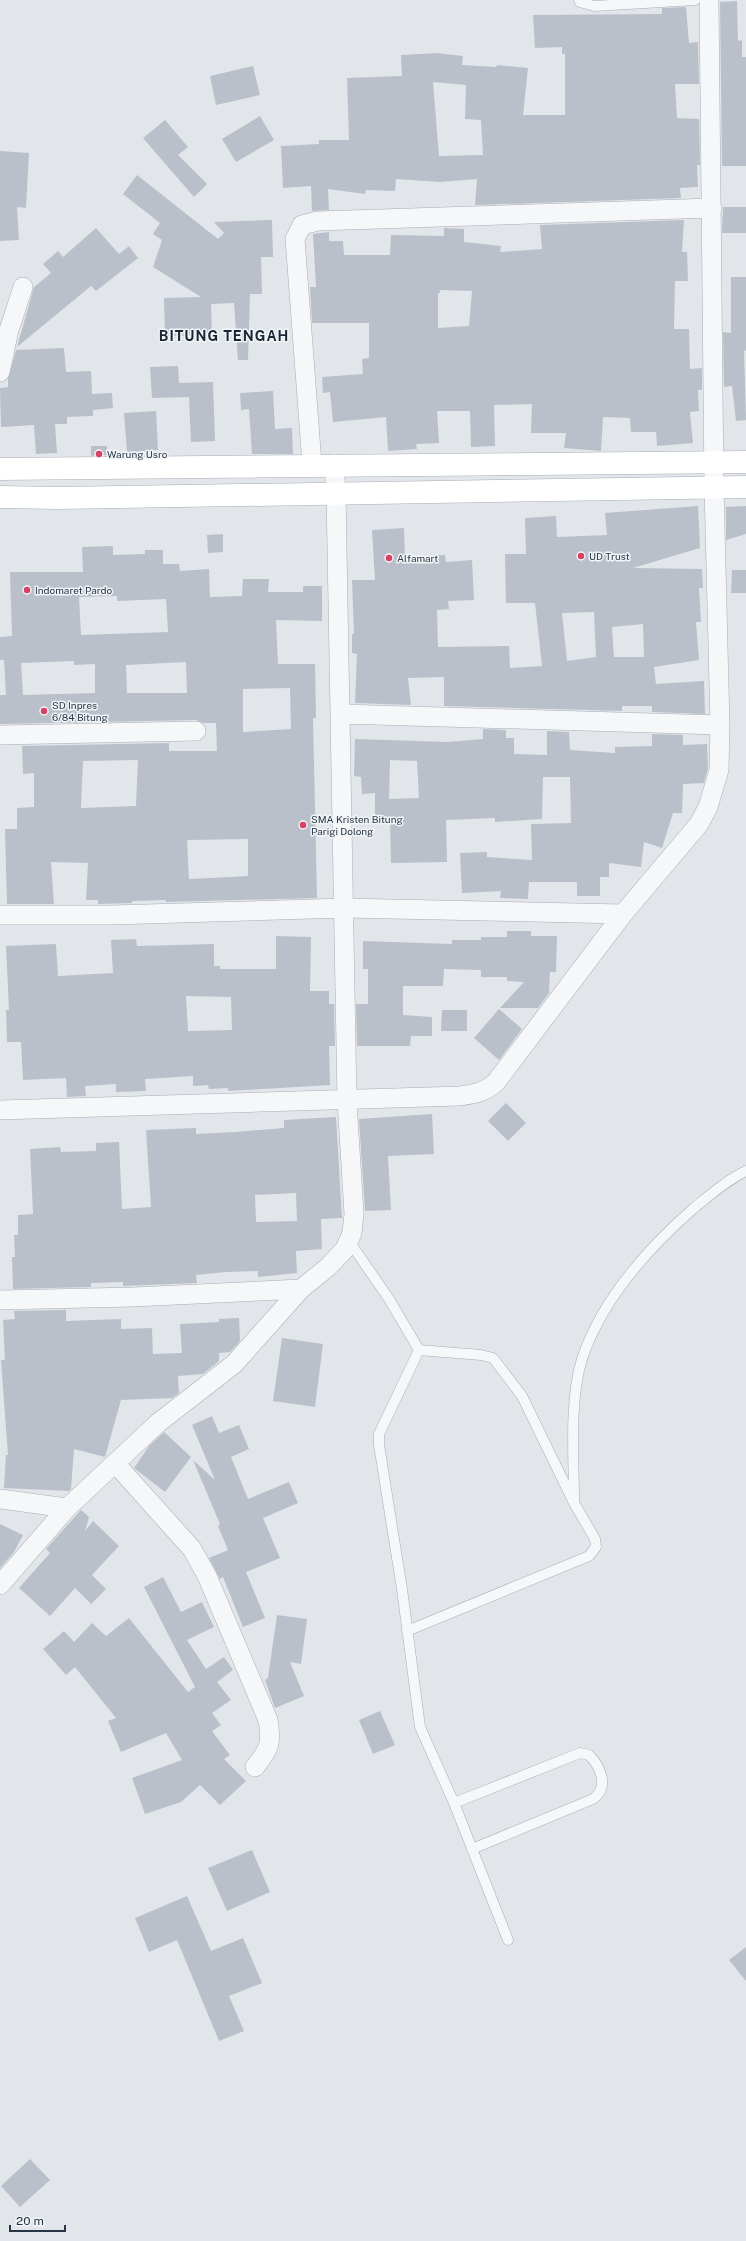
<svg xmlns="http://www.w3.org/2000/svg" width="746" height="2241" font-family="'Public Sans',sans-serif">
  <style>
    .building { fill: #b9c0c9; fill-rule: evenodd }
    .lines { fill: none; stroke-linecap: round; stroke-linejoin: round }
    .lane-casing { stroke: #a7adb6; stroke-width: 11 }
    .street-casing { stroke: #a7adb6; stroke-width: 20 }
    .secondary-casing { stroke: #a7adb6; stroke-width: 23 }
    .lane { stroke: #f5f7f9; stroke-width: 10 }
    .street { stroke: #f5f7f9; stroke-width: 19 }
    .secondary { stroke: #fff; stroke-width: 22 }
    .poi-dot { fill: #d74164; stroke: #f2f5f8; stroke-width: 1.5 }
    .labels { text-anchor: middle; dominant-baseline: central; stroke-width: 3; stroke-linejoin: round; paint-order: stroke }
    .poi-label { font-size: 10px; fill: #293544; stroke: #f2f5f8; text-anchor: start }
    .district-label { font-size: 14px; font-weight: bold; letter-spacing: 1px; fill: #1b2635; stroke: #f2f5f8 }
  </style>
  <rect width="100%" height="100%" fill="#e2e6eb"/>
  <path class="building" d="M737 1 738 41 742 40V57H746V166H722L720 2Z
    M686 7 689 43 698 42 699 84H675L677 118 699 119 700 165H697L698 187 680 188 681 198 475 205 477 179 440 182 396 179 395 191 366 190 365 194 328 189 329 210 312 211 311 186 283 188 281 146 319 144V140H349L347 78 402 76 401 55 437 53 463 56 462 65 496 67 497 65 528 68 523 115H565V54H562V47L535 48 533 15 662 14V8ZM433 82 466 85 465 119 481 120 483 155 439 156Z
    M253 66 260 95 216 105 210 76Z
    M260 116 274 140 236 162 222 139Z
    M165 120 188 147 178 155 207 184 194 197 143 138Z
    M0 151 29 153 26 208 17 207 19 240 0 241Z
    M137 175 218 239 224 233 214 222 272 220 273 257H261L262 294H250L248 360H238L234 303 211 304 212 335 165 336 164 298 201 297 153 267 162 240 153 234 160 223 123 194Z
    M723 207H746V233H722Z
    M684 220 682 252H687L688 281H675L674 329H689L690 369 702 368V390H698L699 411 690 412 693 443 657 446 656 432H631L630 418 603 417 601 451 564 448 566 433H531L532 404 494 405 495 446 471 447 470 411H437L439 443 416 444 417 449 388 451 386 417 333 422 330 392 323 393 322 377 363 374 362 359 369 358V323H312L310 287H316L313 234 329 232V241H343L344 255H390L391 235 444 236V228L464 229V242L501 246 500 252 542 249 540 225ZM440 290 472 291 469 326 438 328V293H440Z
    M96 228 119 254 129 246 138 258 96 291 91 286 17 347 34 287 51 273 43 264 58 251 63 257Z
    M731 277H746V351L744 350 746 420 736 421 732 386 724 387 723 332 731 333Z
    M64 348 66 372 91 371 92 394 112 393 113 408 93 410V416L67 417V424H55L57 453 36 454 34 425 1 427 0 388 8 387V379L16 350Z
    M178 366 179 383 213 382 215 441 191 442 189 397 152 398 150 367Z
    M273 391 275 429 292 428 293 454H252L249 409 241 410 240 393Z
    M156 411 158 450 127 452 124 413Z
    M91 446H107V455L91 456Z
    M698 506 700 548 633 568 702 569 703 588H699L701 622H696L699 660 654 667 656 684 704 681 705 714 652 712V706H622V711L444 706V677L408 678 411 705 355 703 357 654 352 653V634H354L352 580H375L372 530 404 528 405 557 445 555 446 562 472 560 474 600 448 601 449 609 437 610 438 647 509 646 510 668 542 666 535 603H506L505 554H526L525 518 556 516 557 537 607 535 605 513ZM594 612 596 657 567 661 562 613ZM643 624 644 657H614L612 627Z
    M746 506V534L726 540V507Z
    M223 534V552L208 553 207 535Z
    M113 546V555L145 554V550H163V564H179L180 571 209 569 210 597 242 596 243 579H269L268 592H303V586H322V621L276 620 278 664H315L316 718H313L317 898 166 902V900L132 901V903L98 904V900H86L88 863 51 862 54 904H7L5 829H17V808L34 807V773L23 774 22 746 169 743V751H217L216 723H203L196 720 0 724V695H6L4 660H0V637L12 636 10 572H83L82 547ZM117 596V601L166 599 168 632 81 635 79 597ZM74 661V665L95 664V693L23 695 21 663ZM186 662 187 693H127L126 665ZM290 688 291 729 243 732V689ZM138 760 136 806 81 808 83 761ZM248 839V876L189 879 187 840Z
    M732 570H746V593H731Z
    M483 729 506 730V738H514V754L547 755V731L569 732 570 750 615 753V747L652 746V734L683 735V745L707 744 708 768 704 783 683 784 682 813H673L662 848 644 842 641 867 609 863V877H600V896H577V882H529L528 899 500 898 501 891 462 893 460 853 487 852V857L532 860 531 824 571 823 570 777H543L542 819 495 822V818L446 820 447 862 391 863 390 822H375V793L362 794 361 777 354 776 355 739 448 742 483 739ZM390 760 417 761 419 798 389 799Z
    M507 931H531V936H557L556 972H550L549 993 538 1008H500L524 982 507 981V977H481V970L444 969 443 986H403V1015L432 1017V1036H411L410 1046H357L356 1004H368V969H363V941L452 944V940H481V937H507Z
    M276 936 311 937 310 991H329V1004H334L335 1046H329L330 1085 228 1091V1088L209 1089 208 1085 193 1086V1076L145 1079 146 1091 116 1092V1084L85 1086 86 1096 67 1097 66 1078 23 1080 21 1042H7L6 1010H9L6 946 56 944 58 976 113 973 111 940 136 939 137 946 214 944V966H220V969H276ZM186 996 231 997 232 1030 188 1031Z
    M499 1009 522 1029 499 1060 474 1038Z
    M442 1010H467V1031H441Z
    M506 1103 526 1123 508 1141 488 1121Z
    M432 1114 434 1154 388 1156 391 1210 365 1211 359 1119Z
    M336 1117 342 1218 321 1219 322 1249 296 1251 297 1273 258 1277V1271L226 1272 196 1275 197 1283 123 1286V1282L91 1283V1287L13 1289 12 1257H15L14 1235H18V1215L33 1214 30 1149 60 1147 61 1152 96 1151V1143L119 1142 122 1209 151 1207 146 1130 196 1128V1134L235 1132 284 1128V1120ZM296 1193 297 1221 256 1222 255 1195Z
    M66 1310V1321L121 1319V1329L152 1328 153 1354 182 1353 180 1324 219 1322V1319L239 1318 240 1341 230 1352 219 1353V1361L203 1374 178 1376 179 1393 172 1398 121 1400 105 1457 74 1449 71 1489 69 1491 4 1488 6 1455H8L1 1360H5L3 1320 15 1319 14 1311Z
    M282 1338 323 1344 315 1407 273 1401Z
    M212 1416 219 1433 239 1425 249 1449 231 1457 248 1499 289 1482 298 1503 263 1518 280 1558 246 1572 265 1618 243 1627 223 1577 220 1579 209 1558 228 1550 218 1526 220 1524 193 1460 215 1480 192 1425Z
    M164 1432 191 1457 165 1492 134 1468 149 1446Z
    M81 1510 89 1517 85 1531 93 1521 119 1546 92 1575 106 1589 91 1604 75 1588 50 1616 19 1588 50 1553 46 1549Z
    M0 1524 23 1535 14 1552 0 1568Z
    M163 1577 181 1612 202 1602 214 1627 187 1640 206 1669 224 1657 233 1670 217 1682 231 1700 212 1713 221 1725 212 1731 230 1755 224 1759 246 1781 220 1805 200 1785 181 1802 145 1814 132 1778 182 1760 166 1733 121 1752 108 1721 116 1718 75 1667 66 1675 43 1649 64 1631 74 1642 92 1623 106 1636 129 1618 188 1692 195 1687 144 1587Z
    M277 1615 307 1619 301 1664 290 1662 304 1696 275 1708 265 1680 268 1678Z
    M380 1711 395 1745 373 1754 359 1720Z
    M252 1850 270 1892 227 1911 208 1868Z
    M187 1896 211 1951 243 1938 262 1983 229 1996 244 2031 219 2041 177 1940 149 1952 135 1918Z
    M746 1947V1981L729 1960Z
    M30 2159 50 2180 20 2207 1 2186Z"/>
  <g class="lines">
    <g class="lane-casing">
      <path id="lane" d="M579 0 580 2 594 6 695 0
        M349 1241 389 1299 419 1350 481 1355 493 1358 522 1396 574 1503 595 1539 596 1547 589 1556 407 1631
        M419 1350 379 1434V1445L402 1589 420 1727 454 1803 508 1940
        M574 1501C574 1457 569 1401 582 1359 602 1299 647 1249 694 1208 710 1195 727 1180 746 1171
        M454 1803 580 1753 589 1755C600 1766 610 1787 593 1799L472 1849"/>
    </g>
    <g class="street-casing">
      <path id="street" d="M0 372 9 330 23 287
        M312 464 295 239 302 225 318 221 712 208
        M341 714 720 725
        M0 735 196 731
        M0 915H112L344 908 623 914
        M0 1110 460 1096C474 1094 486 1092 496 1082L623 914 699 824 708 807 719 770 720 725 714 487 709 0
        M0 1300 133 1297 301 1289 328 1267 345 1249 352 1233 354 1214 347 1101 336 493 334 464
        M115 1463 192 1549 207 1576 268 1720C272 1743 270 1748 255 1767
        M0 1499 67 1508 158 1423 234 1364 301 1289
        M0 1585 67 1508"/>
    </g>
    <g class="secondary-casing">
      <path id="secondary" d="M0 469 746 462
        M0 497 59 498 746 487"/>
    </g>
    <use href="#lane" class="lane"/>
    <use href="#street" class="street"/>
    <use href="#secondary" class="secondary"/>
  </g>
  <g class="poi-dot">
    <circle cx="99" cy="454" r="4"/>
    <circle cx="581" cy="556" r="4"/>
    <circle cx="389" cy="558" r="4"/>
    <circle cx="27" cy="590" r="4"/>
    <circle cx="44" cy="711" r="4"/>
    <circle cx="303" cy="825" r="4"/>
  </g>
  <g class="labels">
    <g class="poi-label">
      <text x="107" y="454">Warung Usro</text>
      <text x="589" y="556">UD Trust</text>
      <text x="397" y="558">Alfamart</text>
      <text x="35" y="590">Indomaret Pardo</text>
      <text x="52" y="705">SD Inpres<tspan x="52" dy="12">6/84 Bitung</tspan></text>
      <text x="311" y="819">SMA Kristen Bitung<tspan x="311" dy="12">Parigi Dolong</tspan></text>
    </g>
    <g class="district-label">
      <text x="224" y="336">BITUNG TENGAH</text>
    </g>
  </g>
  <path d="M10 2225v6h55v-6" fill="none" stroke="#293544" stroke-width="2"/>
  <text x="16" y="2225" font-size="12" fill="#293544" stroke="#f2f5f8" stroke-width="3" paint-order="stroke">20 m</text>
</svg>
